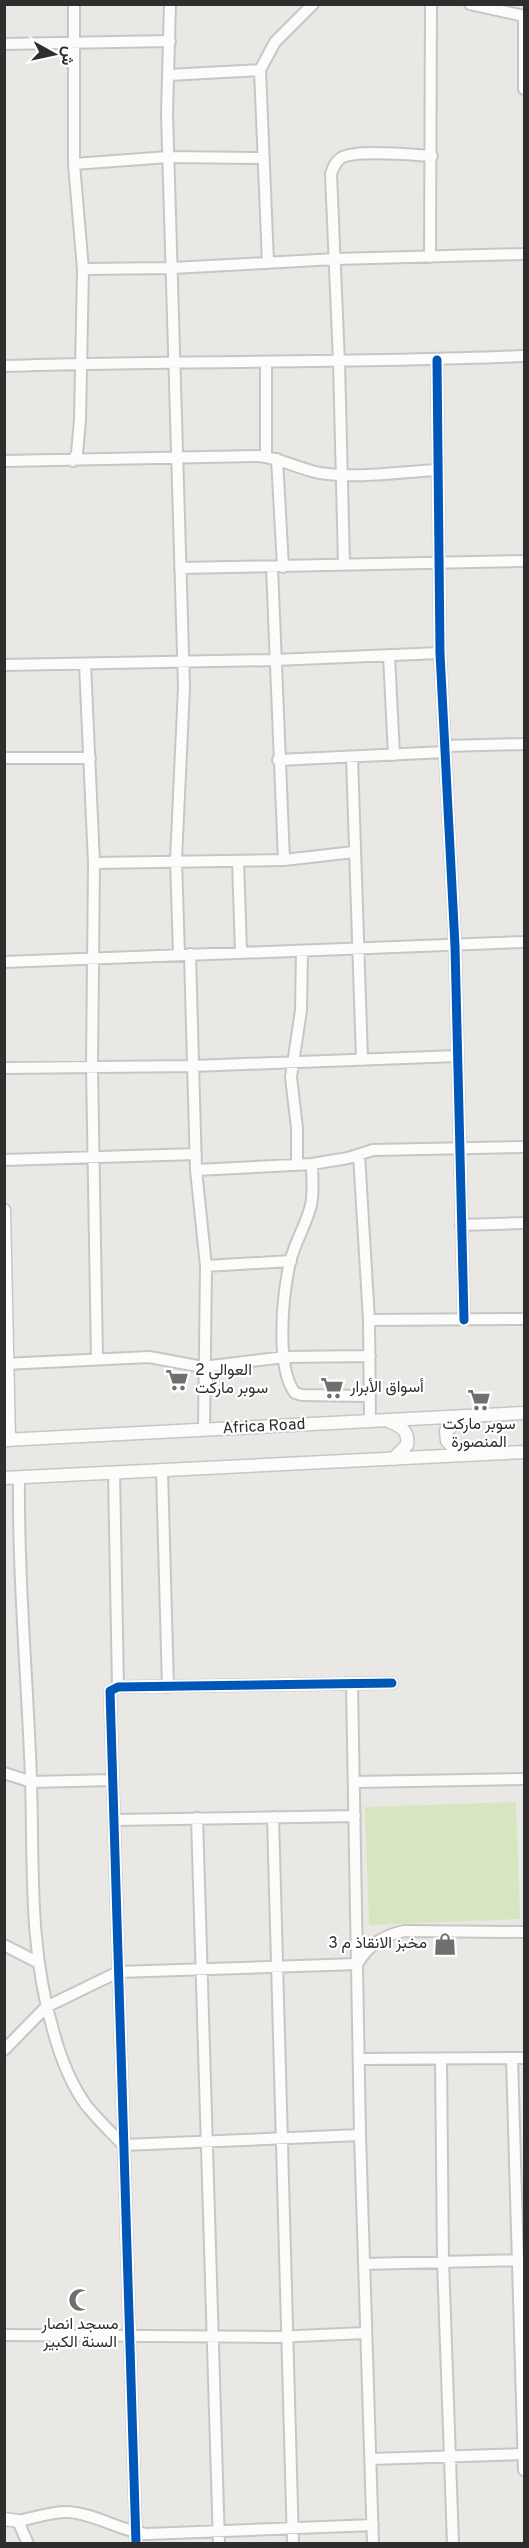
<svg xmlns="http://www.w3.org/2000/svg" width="529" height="2548" font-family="Overpass,Vazirmatn,sans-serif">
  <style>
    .pitch { fill: #d5e6c0 }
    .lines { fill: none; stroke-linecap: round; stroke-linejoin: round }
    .minor-casing { stroke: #c7c6c7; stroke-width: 14 }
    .tertiary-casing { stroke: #c7c6c7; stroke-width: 15 }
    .minor { stroke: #fcfcfb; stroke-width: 10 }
    .tertiary { stroke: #fcfcfb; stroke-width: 12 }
    .cycleway-casing { stroke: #fff; stroke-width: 13 }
    .cycleway { stroke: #0057b8; stroke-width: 9 }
    .labels { text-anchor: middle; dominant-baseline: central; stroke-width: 4.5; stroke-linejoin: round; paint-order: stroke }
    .poi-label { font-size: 16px; fill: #2e2e2e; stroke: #fff; text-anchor: start }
    .street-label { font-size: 16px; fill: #2e2e2e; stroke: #fff }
  </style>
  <rect width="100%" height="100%" fill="#eae8e5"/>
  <path class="pitch" d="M516 1802 520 1919 369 1925 365 1807Z"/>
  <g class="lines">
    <g class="minor-casing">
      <path id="minor" d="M170 4 167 114 184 687 176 860 179 955
        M470 4 524 16
        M524 16V89
        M4 44 170 41
        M169 75 260 70
        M74 164 168 157 264 158
        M430 257 431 4
        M268 263 260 70 275 42 313 4
        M83 269 172 268 336 259 524 254
        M437 360 440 653 455 946 464 1320
        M4 366C178 360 351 364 524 356
        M266 456V363
        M277 459 283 567
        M4 461 257 456C279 457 298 469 320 473 358 479 400 472 438 470
        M73 461 77 453 80 420 83 269 74 164V4
        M344 564 339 362 331 174C333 168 335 162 341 158 356 149 413 155 432 156
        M272 567 284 860
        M180 568 524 561
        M389 656 394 755
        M85 664 94 863 92 1067 97 1359
        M4 665 275 660 440 653
        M445 746 524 744
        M352 757 362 1060
        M4 758H90
        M278 760 445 752
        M238 861 241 952
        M94 863 284 860 354 852
        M190 954 196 1170 206 1266 204 1430
        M4 962 524 942
        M4 1068 193 1066 457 1056
        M359 1155 369 1320 370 1421
        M4 1160 196 1154
        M312 1164C312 1177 314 1192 311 1205 306 1225 295 1242 290 1262 283 1293 275 1367 295 1393L302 1395 370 1396
        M297 1165V1128L291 1077 301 1010 302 951
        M196 1170 312 1164 348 1158 373 1150 524 1147
        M461 1225 524 1223
        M206 1266 291 1261
        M369 1320 524 1319
        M4 1364 149 1357 203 1367 285 1357 370 1356
        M162 1470 168 1687
        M114 1473 118 1687
        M19 1478C18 1570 26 1663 30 1755 35 1849 26 1938 53 2030 60 2056 70 2083 86 2105 97 2119 111 2132 123 2145L360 2135
        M352 1684 360 2135 373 2544
        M4 1773 32 1782 112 1780
        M354 1782 524 1779
        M273 1817 293 2544
        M197 1818 219 2544
        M114 1820 355 1816
        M4 1945 37 1962
        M4 2050 46 2007 118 1972 357 1964C369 1945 382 1936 404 1931L524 1932
        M512 2058 524 2470
        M359 2059 524 2058
        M441 2059 443 2261 453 2544
        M364 2264 524 2260
        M4 2335 275 2337 365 2333
        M371 2459 524 2454
        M28 2544 18 2521C35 2518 52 2511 69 2512 96 2514 120 2531 147 2534L373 2525
        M136 2544 110 1691 118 1687 392 1683"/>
    </g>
    <g class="tertiary-casing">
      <path id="tertiary" d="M4 1210 9 1440
        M390 1422C402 1426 409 1432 407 1445L393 1459
        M4 1440 524 1413
        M460 1455 447 1441 446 1431 463 1417
        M4 1478 524 1452
        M4 2519 18 2521"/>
    </g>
    <use href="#minor" class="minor"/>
    <use href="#tertiary" class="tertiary"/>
    <g class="cycleway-casing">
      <path id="cycleway" d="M437 360 440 653 455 946 464 1320
        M136 2544 110 1691 118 1687 392 1683"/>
    </g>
    <use href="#cycleway" class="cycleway"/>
  </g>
  <defs>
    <g id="supermarket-bare" transform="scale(1.8)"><path d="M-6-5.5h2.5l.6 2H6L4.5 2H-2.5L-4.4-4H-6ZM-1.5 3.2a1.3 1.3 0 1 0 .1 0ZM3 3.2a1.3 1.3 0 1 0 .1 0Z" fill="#706f6e" stroke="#fff" stroke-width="2.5" paint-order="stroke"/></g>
    <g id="shop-bare" transform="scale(1.8)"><path d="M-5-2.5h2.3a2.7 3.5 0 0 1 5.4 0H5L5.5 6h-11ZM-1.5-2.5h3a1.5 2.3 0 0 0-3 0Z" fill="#706f6e" stroke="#fff" stroke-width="2.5" paint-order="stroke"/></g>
    <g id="mosque-bare" transform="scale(1.8)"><path d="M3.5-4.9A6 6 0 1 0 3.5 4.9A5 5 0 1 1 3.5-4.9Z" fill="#706f6e" stroke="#fff" stroke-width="2.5" paint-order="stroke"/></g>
  </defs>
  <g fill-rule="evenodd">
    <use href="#supermarket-bare" x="177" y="1380"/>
    <use href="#supermarket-bare" x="332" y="1388"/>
    <use href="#supermarket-bare" x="479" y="1400"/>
    <use href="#shop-bare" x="445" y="1944"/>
    <use href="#mosque-bare" x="80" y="2300"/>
  </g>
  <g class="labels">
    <g class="poi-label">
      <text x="195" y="1371">العوالي 2<tspan x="195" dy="18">سوبر ماركت</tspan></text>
      <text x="350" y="1388">أسواق الأبرار</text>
      <text x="479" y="1425" text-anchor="middle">سوبر ماركت<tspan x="479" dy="18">المنصورة</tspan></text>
      <text x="427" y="1944" text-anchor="end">مخبز الانقاذ م 3</text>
      <text x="80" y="2325" text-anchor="middle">مسجد انصار<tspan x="80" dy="18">السنة الكبير</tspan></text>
    </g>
    <g class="street-label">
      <text transform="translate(264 1427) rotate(-3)">Africa Road</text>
    </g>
  </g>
  <rect width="529" height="2548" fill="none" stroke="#2e2e2e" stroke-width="12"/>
  <g transform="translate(54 54) rotate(98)" stroke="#ffffff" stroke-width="4.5" paint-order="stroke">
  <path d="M0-4.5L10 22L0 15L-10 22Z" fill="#2e2e2e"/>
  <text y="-9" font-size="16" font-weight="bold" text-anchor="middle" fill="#2e2e2e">ش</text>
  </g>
</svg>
